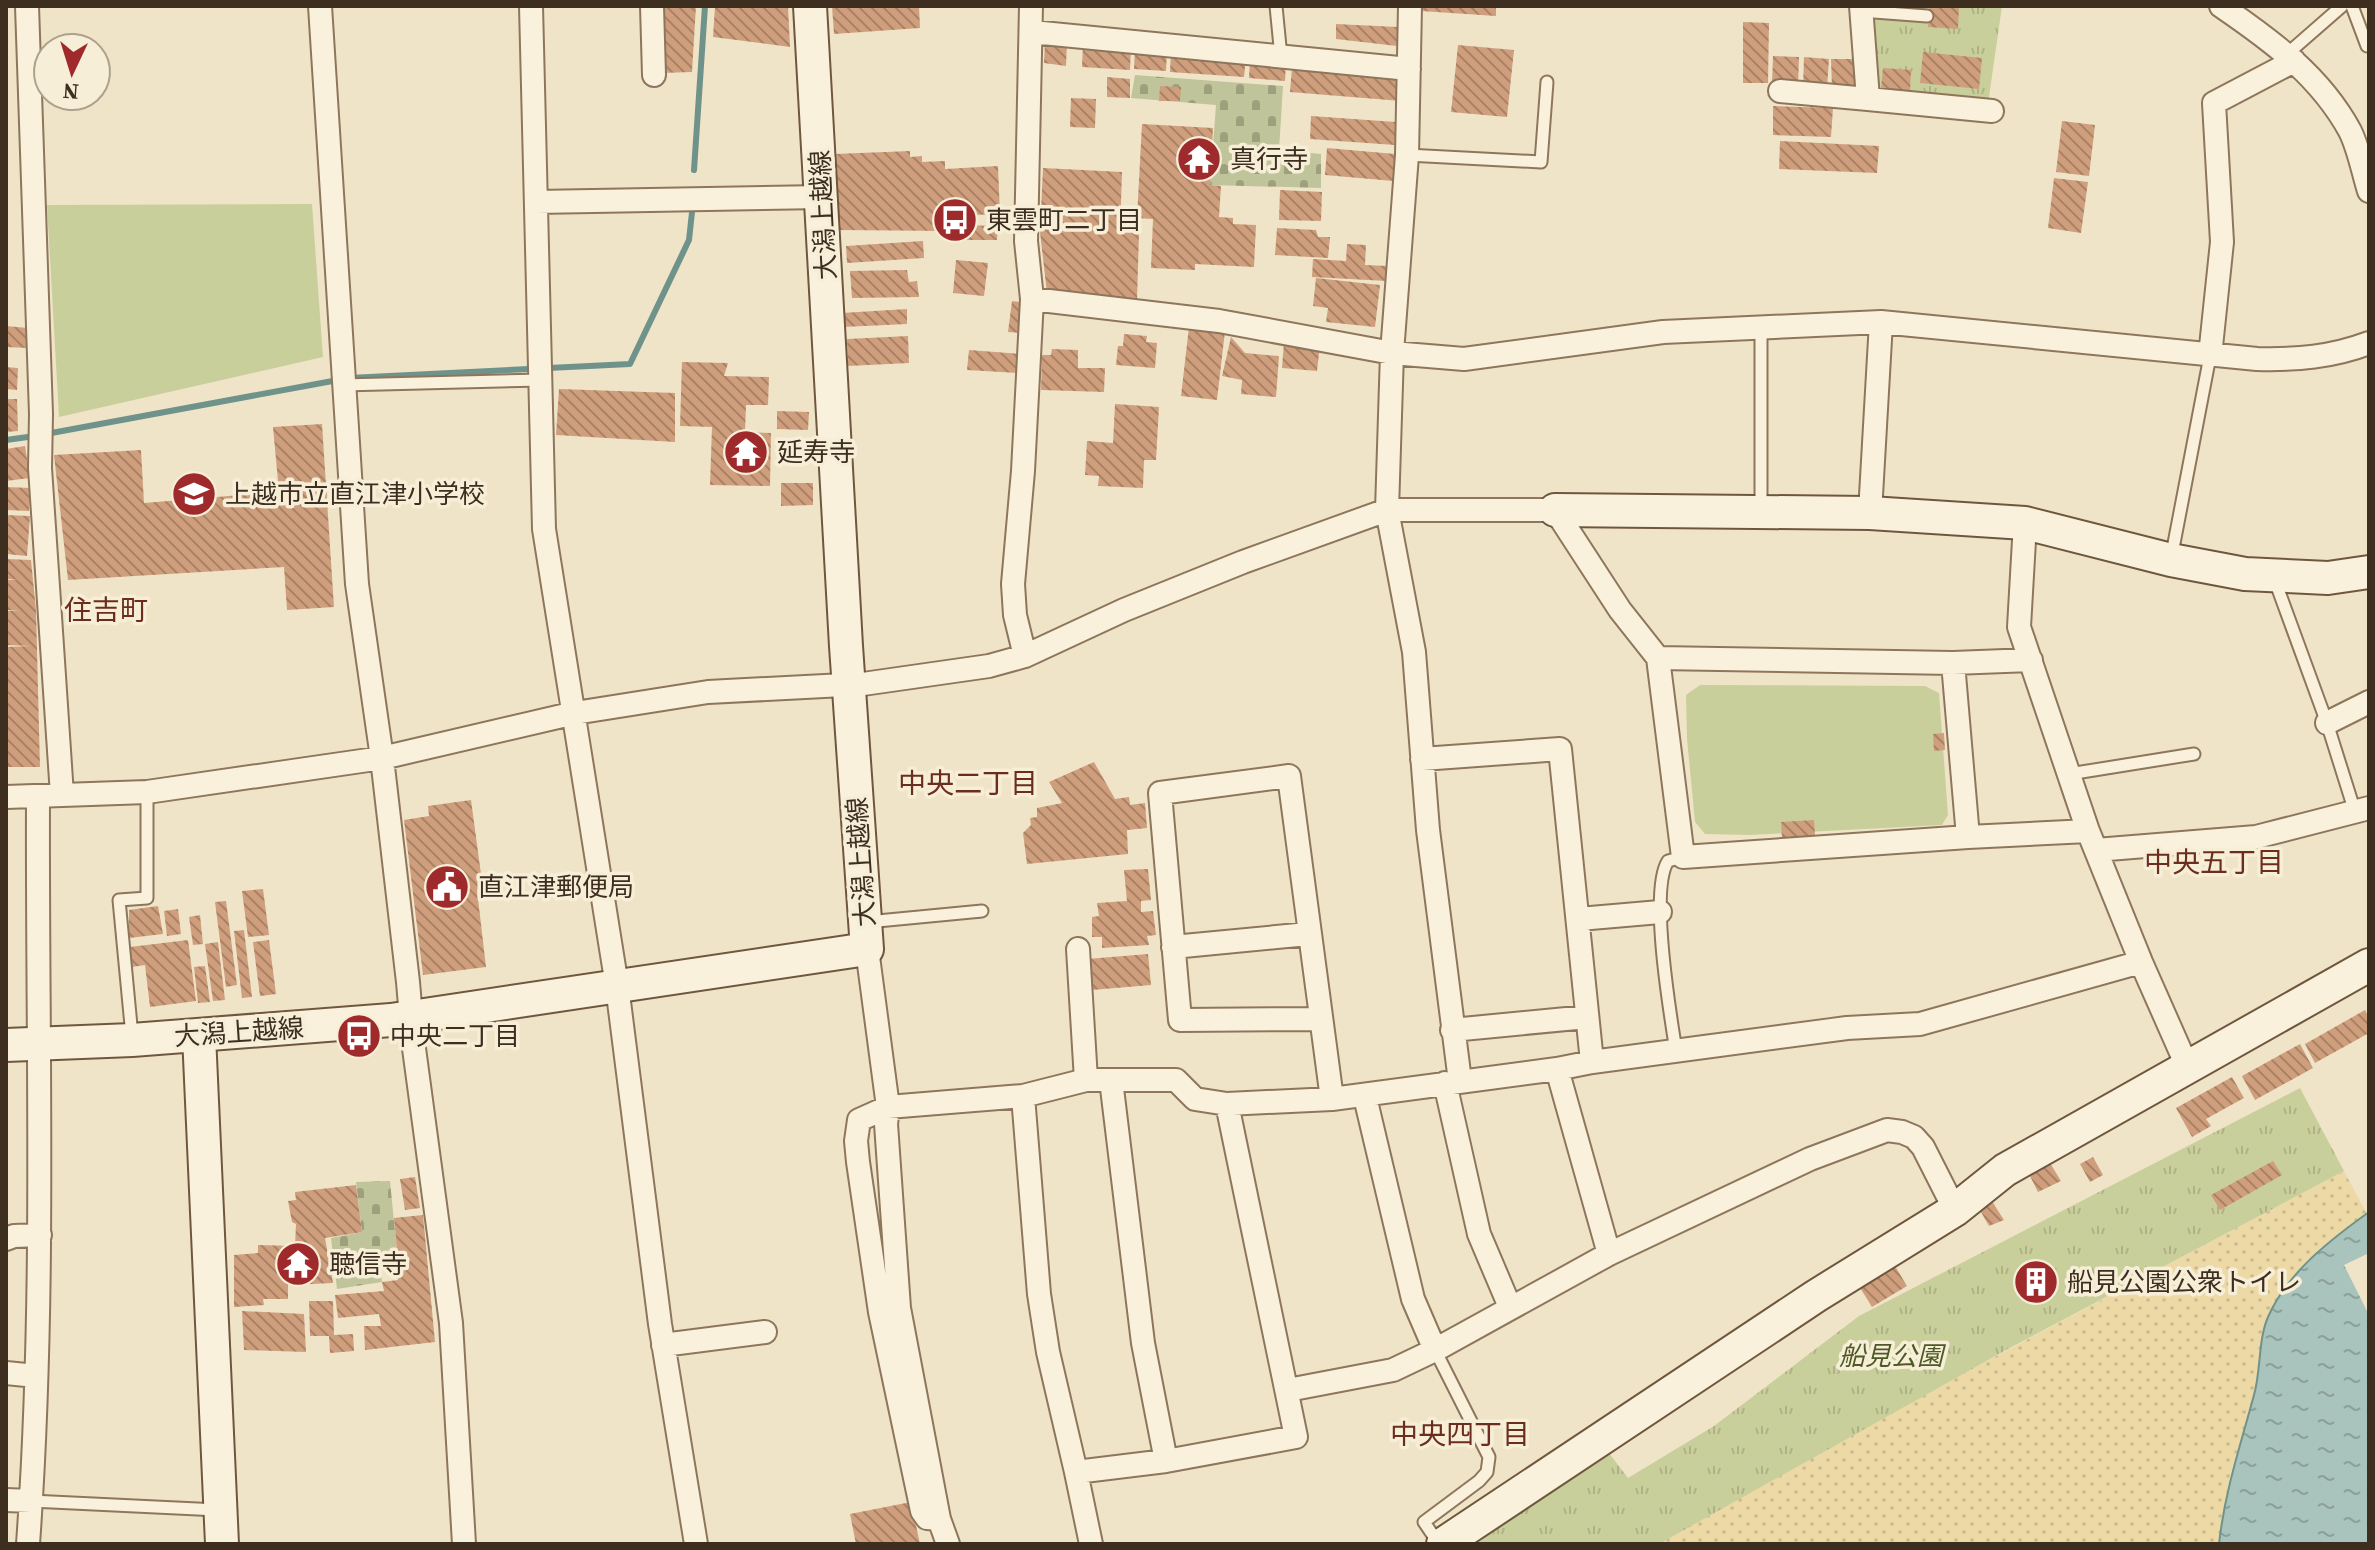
<svg xmlns="http://www.w3.org/2000/svg" width="2375" height="1550" font-family="'Source Serif 4','Noto Sans JP',serif">
  <style>
    .green { fill: #c9cf9b }
    .sand { fill: url(#sand-dots) }
    .cemetery { fill: url(#cemetery-stones) }
    .park { fill: url(#park-tufts) }
    .water { fill: url(#water-ripples); stroke: #6f938a; stroke-width: 2 }
    .pier { fill: #f0e4c8 }
    .lines { fill: none; stroke-linecap: round; stroke-linejoin: round }
    .stream { stroke: #6f938a; stroke-width: 6 }
    .building { fill: url(#building-back-hatch) }
    .lane-casing { stroke: #8d765c; stroke-width: 15 }
    .street-casing { stroke: #8d765c; stroke-width: 26 }
    .secondary-casing { stroke: #6f573f; stroke-width: 36 }
    .lane { stroke: #faf1dc; stroke-width: 11 }
    .street { stroke: #faf1dc; stroke-width: 22 }
    .secondary { stroke: #faf1dc; stroke-width: 32 }
    .labels { text-anchor: middle; dominant-baseline: central; stroke-width: 7; stroke-linejoin: round; paint-order: stroke }
    .poi-label { font-size: 26px; fill: #3d2e20; stroke: #f7eed8; text-anchor: start }
    .street-label { font-size: 26px; fill: #3d2e20; stroke: #f7eed8 }
    .park-label { font-size: 26px; font-style: italic; fill: #4d5a26; stroke: #f7eed8 }
    .neighbourhood-label { font-size: 28px; fill: #6b2e1e; stroke: #f7eed8 }
  </style>
  <defs>
    <pattern id="sand-dots" width="8" height="8" patternUnits="userSpaceOnUse" patternTransform="scale(2)"><rect width="8" height="8" fill="#ecd9a5"/><path d="M2 2h.1M6 6h.1" fill="none" stroke="#cbbb8e" stroke-width="1.8" stroke-linecap="round"/></pattern>
    <pattern id="cemetery-stones" width="16" height="16" patternUnits="userSpaceOnUse" patternTransform="scale(2)"><rect width="16" height="16" fill="#bfc49a"/><path d="M2 7V4a2 2 0 0 1 4 0v3zM10 15v-3a2 2 0 0 1 4 0v3z" fill="#9ca07d"/></pattern>
    <pattern id="park-tufts" width="24" height="20" patternUnits="userSpaceOnUse" patternTransform="scale(2)"><rect width="24" height="20" fill="#c9cf9b"/><path d="M3 7l-1-3M5 7V3M7 7l1-3M15 17l-1-3M17 17v-4M19 17l1-3" fill="none" stroke="#aeb285"/></pattern>
    <pattern id="water-ripples" width="26" height="14" patternUnits="userSpaceOnUse" patternTransform="scale(2)"><rect width="26" height="14" fill="#a9c4bc"/><path d="M2 4q2-2 4 0t4 0M15 11q2-2 4 0t4 0" fill="none" stroke="#8ba098"/></pattern>
    <pattern id="building-back-hatch" width="6" height="6" patternUnits="userSpaceOnUse" patternTransform="scale(2)"><rect width="6" height="6" fill="#cf9f7d"/><path d="M-1 5l2 2M0 0l6 6M5-1l2 2" fill="none" stroke="#a98266"/></pattern>
  </defs>
  <rect width="100%" height="100%" fill="#f0e4c8"/>
  <path class="green" d="M312 204 323 357 59 417 47 205Z
    M1700 685 1925 686 1939 693 1948 815 1942 825 1750 835 1705 834 1695 822 1687 739 1686 695Z"/>
  <path class="sand" d="M2344 1171 2367 1214 2320 1248 2287 1287 2268 1318 2255 1392 2230 1475 2219 1544H1657L1938 1387Z"/>
  <path class="cemetery" d="M1135 75 1283 86 1279 150 1321 154V188L1210 185 1216 105 1131 98Z
    M390 1181 398 1262 379 1263 382 1282 337 1289 331 1238 362 1232 356 1182Z"/>
  <path class="park" d="M1872 6H2002L1988 104 1880 94Z
    M2300 1088 2344 1171 2006 1350 1659 1544H1477L1603 1445 1628 1478 1714 1426 1859 1316Z"/>
  <path class="water" d="M2369 1212V1544H2219C2225 1490 2240 1447 2254 1395 2261 1371 2258 1340 2268 1317 2288 1272 2330 1240 2369 1212Z"/>
  <path class="pier" d="M2369 1253V1310L2367 1311 2344 1265Z"/>
  <g class="lines">
    <path class="stream" d="M694 170 705 6
      M349 378 630 364 689 240 693 203
      M46 434 338 380
      M6 440 35 436"/>
  </g>
  <path class="building" d="M661 6H696L692 72 663 73Z
    M715 6H788L790 47 713 37Z
    M832 6H919L920 28 834 34Z
    M1421 6H1496V16L1421 11Z
    M1930 6H1959L1958 29 1928 27Z
    M1743 22 1769 23 1768 83H1743Z
    M1336 24 1398 27 1397 46 1336 39Z
    M1045 41 1067 42 1066 66 1044 63Z
    M1083 43 1131 48 1130 70 1082 67Z
    M1458 45 1514 50 1507 117 1451 112Z
    M1135 48 1167 50 1166 71 1134 69Z
    M1171 52 1246 57 1244 77 1170 72Z
    M1923 52 1982 58 1979 89 1920 83Z
    M1773 56 1799 57 1798 86 1772 85Z
    M1804 57 1829 59 1827 88 1803 87Z
    M1250 59 1286 61 1285 81 1249 78Z
    M1831 59H1857V87L1832 88Z
    M1292 68 1403 76 1401 101 1290 92Z
    M1883 68 1911 70 1910 92 1881 90Z
    M1107 77 1130 79V98L1107 97Z
    M1160 86 1181 87 1180 101H1159Z
    M1071 98 1096 99 1095 128 1070 127Z
    M1773 106 1833 108 1831 137 1773 135Z
    M1311 116 1396 122 1395 145 1310 139Z
    M2062 121 2095 125 2089 176 2056 172Z
    M1142 124 1213 128 1210 185 1221 186 1219 217 1233 218V224L1256 225 1254 267 1195 264V270L1151 268 1153 219 1137 218Z
    M1780 141 1879 146 1877 173 1779 169Z
    M1327 148 1395 154 1393 181 1325 175Z
    M910 151V157L922 156V162L945 161V169L998 166 1000 214 947 216V231L838 230 835 154Z
    M1043 168 1122 172 1120 232 1139 233 1137 301 1047 293 1040 232Z
    M2054 178 2088 182 2081 233 2048 228Z
    M1280 190 1322 192 1321 221 1279 220Z
    M960 225 998 226 997 240H960Z
    M1277 228 1316 230 1318 237H1330L1328 258 1275 255Z
    M923 241 924 258 847 263 846 246Z
    M1347 244 1366 245 1365 265 1388 266 1387 281 1312 277 1313 259 1346 261Z
    M956 260 988 263 984 296 953 293Z
    M907 270 909 282 917 281 919 297 852 298 850 271Z
    M1316 278 1380 285 1375 327 1326 322 1328 308 1313 306Z
    M1012 301 1026 303 1023 333 1008 332Z
    M907 309V324L843 327 842 313Z
    M6 326 28 328 27 348 6 347Z
    M1189 327 1225 331 1217 400 1181 396Z
    M1124 334 1147 336 1146 342 1157 343 1155 368 1116 365 1118 346H1123Z
    M908 336 909 363 848 366 847 339Z
    M1231 337 1245 353 1279 356 1276 397 1241 394 1242 380 1222 376Z
    M1284 342 1320 345 1317 371 1282 368Z
    M1052 349 1078 350V368H1105L1104 392 1041 390 1042 355H1051Z
    M969 350 1021 354 1020 373 967 370Z
    M682 362 728 363 724 376 769 377 768 405H746L745 432 771 433 770 486 710 485 712 427 680 426Z
    M6 367 18 368 17 390 6 389Z
    M559 389 675 393V442L556 435Z
    M6 399H17L18 431 6 432Z
    M1115 404 1159 407 1156 460H1144L1143 488 1098 486 1099 476 1085 475 1087 441 1113 443Z
    M777 411 809 412 808 430 777 429Z
    M322 424 334 607 287 610 284 567 68 580 54 455 141 450 144 503 279 492 273 427Z
    M25 446 30 478 6 481V449Z
    M781 483H813V505L781 506Z
    M6 487 31 488 29 511 6 510Z
    M6 515 30 516 27 556 6 554Z
    M6 559 31 560 36 610 40 767H6V647L31 646 6 645V611H20L6 610V580H19L6 579Z
    M1944 733 1945 750 1934 751 1933 734Z
    M1094 762 1115 799 1129 797 1130 805 1145 803 1147 828 1127 830 1128 854 1027 864 1023 833 1031 825 1030 818 1037 817V808L1062 803 1049 782Z
    M471 800 483 889 477 890 486 967 423 975 404 820 429 816 428 806Z
    M1814 820 1815 836 1782 838 1781 822Z
    M1148 869 1151 900 1141 901V912L1153 911 1156 935 1147 936 1149 945 1102 948V937H1092V917L1099 916 1097 903 1127 901 1124 870Z
    M263 889 269 935 248 937 242 891Z
    M226 901 237 985 226 987 215 902Z
    M158 906 163 934 129 938V910Z
    M178 909 181 934 167 936 164 911Z
    M200 915 203 944 193 945 189 917Z
    M244 930 252 997 242 998 234 931Z
    M188 940 196 1001 150 1007 145 965 132 967 130 947Z
    M269 940 276 994 260 996 253 942Z
    M218 942 225 1000 213 1001 205 944Z
    M1148 954 1151 985 1092 990 1087 959Z
    M205 966 210 1002 198 1003 194 967Z
    M2365 1010 2369 1018V1033L2315 1063 2305 1044Z
    M2300 1044 2313 1068 2255 1100 2242 1076Z
    M2232 1077 2244 1098 2206 1119 2211 1126 2192 1137 2176 1108Z
    M2093 1157 2103 1175 2090 1182 2080 1164Z
    M2273 1161 2282 1175 2220 1210 2211 1195Z
    M2050 1163 2061 1181 2038 1192 2029 1174Z
    M415 1177 420 1208 405 1210 400 1179Z
    M356 1185 362 1232 325 1238 333 1283 288 1285V1299H263L264 1305 234 1307V1255L258 1253V1245L295 1246 296 1224 292 1222 288 1201 296 1200 295 1192Z
    M1990 1198 2004 1220 1989 1226 1977 1205Z
    M423 1215 435 1342 365 1350 364 1326H381L379 1314 338 1318 335 1295 384 1291 382 1282 398 1280 396 1263 407 1262H398L394 1218Z
    M2032 1265 2052 1276 2041 1297 2019 1288Z
    M1895 1266 1907 1286 1872 1307 1859 1286Z
    M309 1301H333L334 1335 353 1334 354 1351 330 1353 329 1336H310Z
    M242 1311 304 1314 306 1352 244 1350Z
    M911 1502 920 1544H856L850 1514Z"/>
  <g class="lines">
    <g class="lane-casing">
      <path id="lane" d="M1276 6 1281 57
        M2352 6 2367 46
        M1861 11 1927 16
        M2287 54 2342 6
        M1407 155 1541 162 1547 82
        M343 385 541 380
        M1761 507V328
        M2171 559 2210 356
        M2274 578 2327 723 2355 812
        M2069 774 2194 754
        M867 922 982 911
        M132 1036 119 900 147 898V792
        M1676 1051C1670 1013 1649 890 1668 861L1683 857
        M1435 1350 1489 1457 1487 1472 1479 1481 1424 1522 1439 1544
        M31 1501 218 1510"/>
    </g>
    <g class="street-casing">
      <path id="street" d="M27 6 41 414 40 468 62 795
        M320 6 357 584 382 758 408 982 413 1041 451 1323 464 1544
        M531 6 544 529 617 986 660 1324 696 1544
        M652 6 654 75
        M1410 6 1407 155 1392 353 1387 510 1414 652 1428 830 1460 1081
        M2221 6C2272 41 2320 76 2350 131 2359 149 2363 172 2369 191
        M1032 32 1409 69
        M1780 91 1868 99 1861 6
        M1868 99 1992 111
        M536 202 822 197
        M1032 299 1219 321 1392 353 1464 359 1663 332 1881 322 2257 359C2296 360 2332 357 2369 343
        M2210 356 2222 242 2214 103 2294 61
        M1870 513 1881 322
        M2025 523 2019 627 2088 831 2141 962 2187 1066
        M1025 656 1015 615 1013 584 1023 471 1032 299 1026 241 1031 6
        M1953 663 2031 660
        M2327 723 2369 702
        M1422 759 1560 749 1592 1062
        M6 797 147 792 382 758 575 713 708 692 863 684 989 666 1025 656 1124 610 1243 562 1387 510H1555L1620 610 1658 658 1683 857 1968 837 1953 663 1658 658
        M1968 837 2088 831
        M2096 850 2256 837 2369 808
        M1579 919 1660 912
        M1173 947 1308 934
        M867 949 888 1107 886 1124 899 1308 939 1519 948 1544
        M1078 949 1086 1080
        M1320 1019 1180 1020 1160 793 1289 776 1332 1099
        M1452 1030 1587 1017
        M1557 1069 1609 1254
        M1111 1080 1143 1343 1166 1461
        M1445 1083 1479 1234 1510 1307
        M1023 1096 1039 1294 1048 1352 1076 1472
        M1365 1097 1413 1299 1435 1350
        M6 1239 14 1236 40 1235
        M663 1345 765 1332
        M6 1373 36 1376
        M1288 1390 1393 1370 1435 1350 1609 1254 1810 1159 1887 1130 1902 1132 1914 1137 1923 1147 1955 1210
        M6 1500 31 1501
        M939 1519 927 1518 922 1511 880 1312 858 1162 856 1141 859 1120 888 1107 1023 1096 1086 1080H1176L1195 1099 1227 1104 1332 1099 1557 1069 1592 1062 1847 1028 1920 1024 2141 962
        M28 1544C46 1295 37 1046 38 796
        M1091 1544 1076 1472 1166 1461 1296 1437 1227 1104"/>
    </g>
    <g class="secondary-casing">
      <path id="secondary" d="M1555 510 1870 513 2025 523 2171 560 2245 574 2328 578 2369 572
        M199 1035 222 1544
        M6 1045 132 1040 391 1020 867 949 846 646 810 6
        M1443 1544 1816 1296 1955 1210 2005 1170 2369 965"/>
    </g>
    <use href="#lane" class="lane"/>
    <use href="#street" class="street"/>
    <use href="#secondary" class="secondary"/>
  </g>
  <defs>
    <g id="temple-disc" transform="scale(2.3)"><circle r="9.5" fill="#9e2a2b" stroke="#f7eed8"/><path d="M0-6L5-2H3V0L6.5 2.5H4V6H1.5V3h-3V6H-4V2.5H-6.5L-3 0V-2H-5Z" fill="#fff"/></g>
    <g id="bus-disc" transform="scale(2.3)"><circle r="9.5" fill="#9e2a2b" stroke="#f7eed8"/><path d="M-5-6H5V4H4V6H2V4H-2V6H-4V4H-5ZM-3.5-4V0h7V-4ZM-3.5 1.2v1.5H-2V1.2ZM2 1.2v1.5H3.5V1.2Z" fill="#fff"/></g>
    <g id="school-disc" transform="scale(2.3)"><circle r="9.5" fill="#9e2a2b" stroke="#f7eed8"/><path d="M0-5L7-2L0 1L-7-2ZM-4 1L0 2.5L4 1V4Q0 6-4 4Z" fill="#fff"/></g>
    <g id="civic-disc" transform="scale(2.3)"><circle r="9.5" fill="#9e2a2b" stroke="#f7eed8"/><path d="M-.6-6.5H3V-4.5H.6V-3L4-1V1h2V6H-6V1h2V-1L-.6-3ZM-1.2 2.5V6h2.4V2.5Z" fill="#fff"/></g>
    <g id="building-disc" transform="scale(2.3)"><circle r="9.5" fill="#9e2a2b" stroke="#f7eed8"/><path d="M-4-6H4V6H1V3H-1V6H-4ZM-2.5-4.3h1.7v1.8h-1.7ZM.8-4.3h1.7v1.8H.8ZM-2.5-1h1.7V.8h-1.7ZM.8-1h1.7V.8H.8Z" fill="#fff"/></g>
  </defs>
  <g fill-rule="evenodd">
    <use href="#temple-disc" x="1199" y="159"/>
    <use href="#bus-disc" x="955" y="220"/>
    <use href="#temple-disc" x="746" y="452"/>
    <use href="#school-disc" x="194" y="494"/>
    <use href="#civic-disc" x="447" y="887"/>
    <use href="#bus-disc" x="359" y="1036"/>
    <use href="#temple-disc" x="298" y="1264"/>
    <use href="#building-disc" x="2036" y="1282"/>
  </g>
  <g class="labels">
    <g class="poi-label">
      <text x="1230" y="159">真行寺</text>
      <text x="986" y="220">東雲町二丁目</text>
      <text x="777" y="452">延寿寺</text>
      <text x="225" y="494">上越市立直江津小学校</text>
      <text x="478" y="887">直江津郵便局</text>
      <text x="390" y="1036">中央二丁目</text>
      <text x="329" y="1264">聴信寺</text>
      <text x="2067" y="1282">船見公園公衆トイレ</text>
    </g>
    <g class="street-label">
      <text transform="translate(823 215) rotate(-93)">大潟上越線</text>
      <text transform="translate(861 862) rotate(-94)">大潟上越線</text>
      <text transform="translate(239 1032) rotate(-4)">大潟上越線</text>
    </g>
    <g class="park-label">
      <text x="1891" y="1356">船見公園</text>
    </g>
    <g class="neighbourhood-label">
      <text x="106" y="610">住吉町</text>
      <text x="968" y="783">中央二丁目</text>
      <text x="2214" y="862">中央五丁目</text>
      <text x="1460" y="1434">中央四丁目</text>
    </g>
  </g>
  <rect width="2375" height="1550" fill="none" stroke="#3d2e20" stroke-width="16"/>
  <g transform="translate(72 72) rotate(184)"><circle r="38" fill="#f7eed8" stroke="#ada18e" stroke-width="2"/>
  <path d="M0-6L14 30L0 20L-14 30Z" fill="#9e2a2b"/>
  <text y="-12" font-size="22" font-weight="bold" text-anchor="middle" fill="#3d2e20">N</text>
  </g>
</svg>
